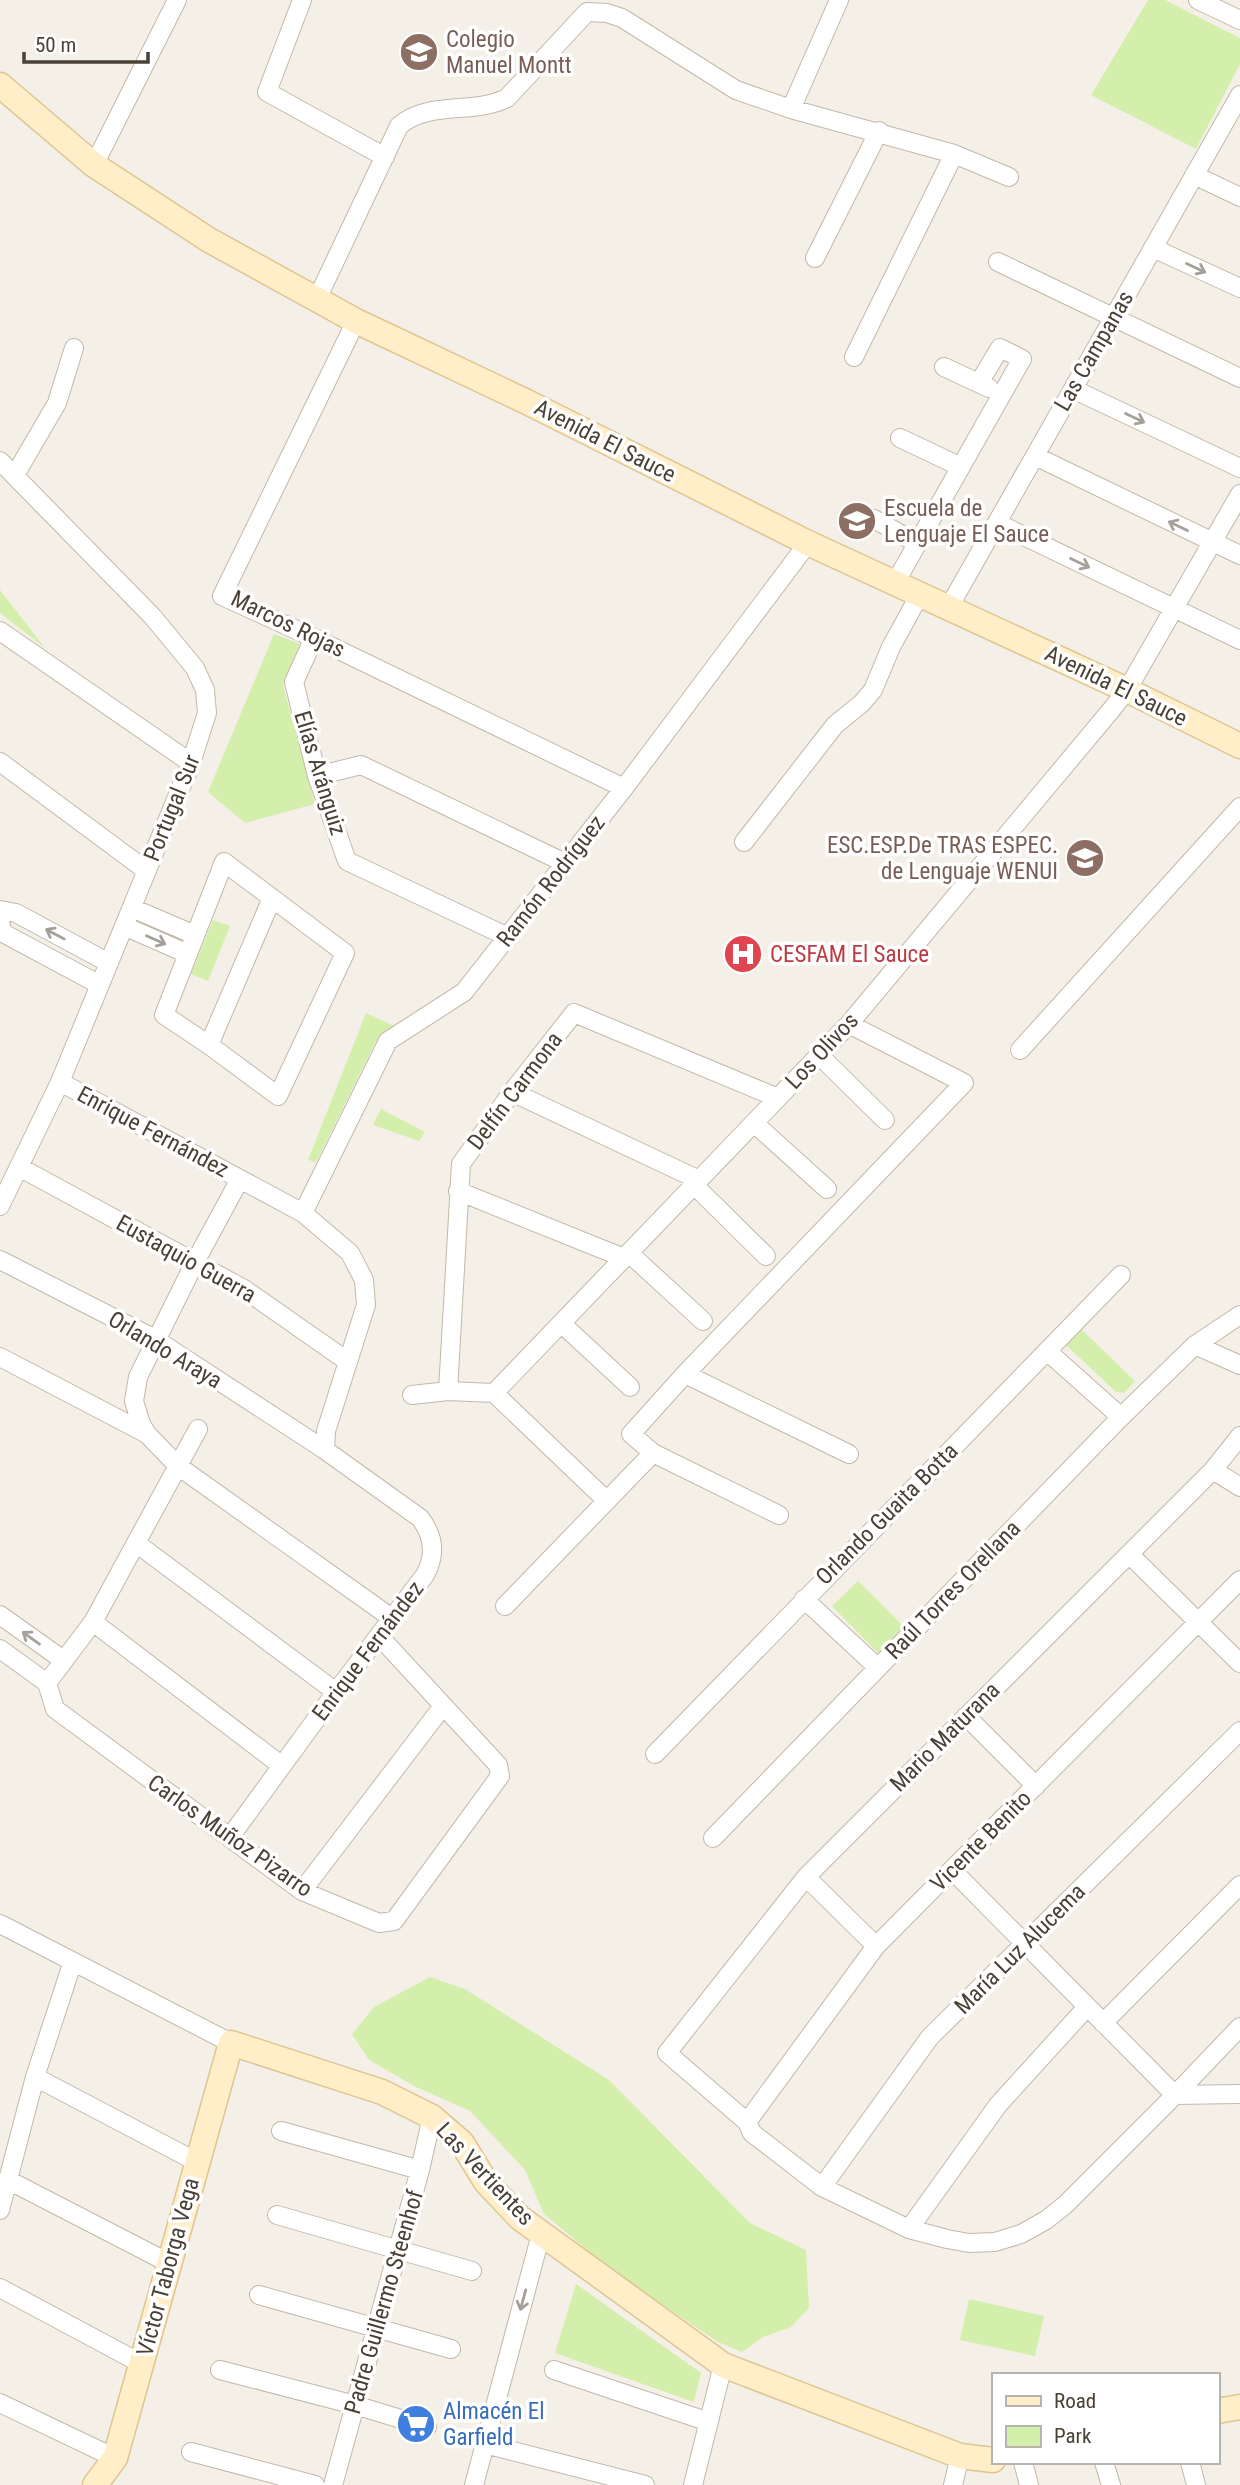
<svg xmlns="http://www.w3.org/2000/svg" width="1240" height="2485" font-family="'Roboto Condensed',sans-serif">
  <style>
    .green { fill: #d4eeab }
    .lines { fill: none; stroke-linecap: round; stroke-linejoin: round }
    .street-casing { stroke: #c2b8a8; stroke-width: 20 }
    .secondary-casing { stroke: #dec593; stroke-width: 27 }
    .street { stroke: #fff; stroke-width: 18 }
    .secondary { stroke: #ffeec7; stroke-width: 24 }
    .oneway { stroke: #a4a09a }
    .labels { text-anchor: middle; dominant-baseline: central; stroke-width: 7; stroke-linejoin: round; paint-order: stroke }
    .education-label { font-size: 23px; fill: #785e54; stroke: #fff; text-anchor: start }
    .street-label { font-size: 23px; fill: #4a4035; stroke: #fff }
    .health-label { font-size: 23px; fill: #be3a42; stroke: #fff; text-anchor: start }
    .shop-label { font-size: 23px; fill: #366cbe; stroke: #fff; text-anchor: start }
  </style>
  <rect width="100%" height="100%" fill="#f5f0e7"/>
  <path class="green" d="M1148 0H1165L1240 38V64L1196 149 1091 95Z
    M0 590 45 648 0 613Z
    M274 634 300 644 283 685 315 804 245 823 208 792Z
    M213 920 230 926 208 981 191 974Z
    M366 1013 394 1026 376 1041 316 1162 308 1160Z
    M381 1109 425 1132 419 1141 373 1125Z
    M1079 1327 1135 1381 1124 1393 1116 1392 1065 1344Z
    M858 1581 904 1627 878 1653 832 1606Z
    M430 1977 465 1989 609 2080 750 2223 806 2250 809 2308 791 2327 763 2337 742 2352 718 2342 611 2270 544 2214 525 2170 470 2111 416 2087 369 2060 352 2034 374 2007Z
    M576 2284 701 2373 694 2402 555 2353Z
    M969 2299 1044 2316 1035 2356 960 2340Z"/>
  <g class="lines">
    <g class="street-casing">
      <path id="street" d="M302 0 267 92 385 157
        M1198 0 1240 20
        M791 109 839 0
        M94 165 177 0
        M1194 175 1240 197
        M1153 248 1240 288
        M815 258 879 131
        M998 262 1240 378
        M317 299 399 126C428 100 474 115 507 98L587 12 607 13 622 18 736 90 791 109 954 154 1009 177
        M356 321 222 596 314 638 624 788
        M854 357 954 154
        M944 367 989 388
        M1073 389 1240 468
        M900 438 961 467
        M1035 456 1240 555
        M0 461 152 616 195 668 205 690 207 713 191 763 60 1082 0 1206
        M15 475 57 403 74 348
        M874 519 918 544
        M997 523 1240 640
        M895 583 1022 359 1000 348 979 383
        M949 607 1240 95
        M0 631 191 763
        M314 638 294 682 317 776 347 861 508 937
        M0 762 147 871
        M317 776 361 765 565 863
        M744 842 835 725 862 703 873 690 891 647 920 594
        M224 862 345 953 278 1096 209 1045 164 1015Z
        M132 908 195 935
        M0 910 16 913 109 963
        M0 922 3 933 100 985
        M124 926 188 954
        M209 1045 272 898
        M1020 1050 1240 807
        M819 1055 885 1120
        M60 1082 303 1213 350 1253 364 1280 366 1305 326 1431 325 1450 420 1518C434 1536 436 1555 425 1575L336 1692 230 1837
        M512 1092 699 1180
        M754 1123 827 1189
        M19 1167 244 1289 347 1361
        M240 1179 195 1262 138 1377 134 1401 141 1424 147 1434 178 1466 393 1619
        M694 1185 766 1256
        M458 1191 624 1258
        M303 1213 388 1041 464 992 624 788 808 543
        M629 1253 703 1321
        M0 1260 155 1339 325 1450
        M561 1323 630 1387
        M1195 1345 1240 1365
        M1047 1351 1121 1417
        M0 1357 147 1434
        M685 1374 849 1454
        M494 1393 849 1024 1112 709 1127 690 1240 494
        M494 1393 448 1391 461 1164 512 1092 574 1013 778 1098
        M494 1393 607 1501
        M412 1395 448 1391
        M1240 1436 1213 1470 806 1877 667 2053 747 2122 752 2133 822 2187 909 2229 947 2239 969 2243 995 2242 1021 2234 1046 2220 1065 2205 1175 2095 1240 2094
        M1213 1470 1240 1487
        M779 1515 653 1453 631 1434 685 1374 964 1083 849 1024
        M136 1543 336 1692
        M1129 1554 1240 1663
        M804 1599 877 1667
        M505 1606 653 1453
        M0 1615 63 1660
        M93 1622 282 1766
        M0 1649 47 1683 55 1709 302 1891 379 1923 394 1921 500 1776 498 1765 380 1637
        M47 1683 93 1622 198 1429
        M966 1716 1036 1786
        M655 1754 1121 1275
        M713 1838 1121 1417 1195 1345 1240 1315
        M952 1870 1175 2095 1240 2027
        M806 1877 876 1946
        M302 1891 443 1706
        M0 1924 231 2043
        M1103 2023 1240 1885
        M35 2077 197 2162
        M747 2122 876 1946 1240 1580
        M281 2131 420 2170
        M8 2180 169 2263
        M822 2187 930 2037 1240 1731
        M0 2210 35 2077 72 1964
        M277 2215 472 2271
        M909 2229 998 2105 1087 2007
        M0 2288 142 2364
        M259 2295 451 2349
        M220 2370 355 2405 427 2427
        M554 2370 709 2422
        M0 2403 115 2458
        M485 2444 645 2485
        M191 2452 315 2485
        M1023 2462 1029 2485
        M1104 2462 1111 2485
        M1190 2462 1196 2485
        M333 2485 420 2170 432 2117
        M474 2485 541 2234
        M693 2485 723 2365
        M953 2485 960 2456"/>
    </g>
    <g class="secondary-casing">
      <path id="secondary" d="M0 85 94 165 209 240 356 321 525 401 808 543 1127 690 1240 746
        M1217 2411 1240 2407
        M95 2485 115 2458 231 2043 382 2092 432 2117 462 2143 486 2182 520 2218 723 2365 960 2456 993 2460"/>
    </g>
    <use href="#street" class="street"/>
    <use href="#secondary" class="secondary"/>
  </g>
  <defs><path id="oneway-shaft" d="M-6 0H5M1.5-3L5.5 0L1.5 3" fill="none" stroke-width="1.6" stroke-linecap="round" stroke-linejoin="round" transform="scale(1.75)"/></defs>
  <g class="oneway">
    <use href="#oneway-shaft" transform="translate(1196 268) rotate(25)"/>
    <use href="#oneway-shaft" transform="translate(1135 418) rotate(25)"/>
    <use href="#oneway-shaft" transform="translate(1178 526) rotate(-154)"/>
    <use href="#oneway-shaft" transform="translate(1080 563) rotate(26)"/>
    <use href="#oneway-shaft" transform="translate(55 934) rotate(-152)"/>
    <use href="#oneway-shaft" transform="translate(156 940) rotate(24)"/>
    <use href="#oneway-shaft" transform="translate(31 1638) rotate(-144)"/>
    <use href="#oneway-shaft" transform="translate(523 2300) rotate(105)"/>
  </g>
  <defs>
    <g id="school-disc" transform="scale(2.0125)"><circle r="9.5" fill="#8d6e63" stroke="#fff"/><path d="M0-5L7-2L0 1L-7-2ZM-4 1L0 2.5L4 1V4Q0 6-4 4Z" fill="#fff"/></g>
    <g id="hospital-disc" transform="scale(2.0125)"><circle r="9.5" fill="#e0444e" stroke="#fff"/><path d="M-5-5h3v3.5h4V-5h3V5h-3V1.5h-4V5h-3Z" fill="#fff"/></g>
    <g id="supermarket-disc" transform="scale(2.0125)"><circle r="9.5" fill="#3f7fe0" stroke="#fff"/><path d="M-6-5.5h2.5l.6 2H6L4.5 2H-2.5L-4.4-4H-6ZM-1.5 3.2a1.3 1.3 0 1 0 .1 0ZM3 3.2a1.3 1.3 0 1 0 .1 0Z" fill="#fff"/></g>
  </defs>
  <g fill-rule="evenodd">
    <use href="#school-disc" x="419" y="52"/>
    <use href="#school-disc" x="857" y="521"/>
    <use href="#school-disc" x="1085" y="858"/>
    <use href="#hospital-disc" x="743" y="954"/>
    <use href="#supermarket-disc" x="416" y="2424"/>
  </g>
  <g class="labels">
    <g class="education-label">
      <text x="446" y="39">Colegio<tspan x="446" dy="26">Manuel Montt</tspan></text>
      <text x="884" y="508">Escuela de<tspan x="884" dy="26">Lenguaje El Sauce</tspan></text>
      <text x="1058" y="845" text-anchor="end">ESC.ESP.De TRAS ESPEC.<tspan x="1058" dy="26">de Lenguaje WENUI</tspan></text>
    </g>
    <g class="street-label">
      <text transform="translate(1094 351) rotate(-60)">Las Campanas</text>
      <text transform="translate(605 441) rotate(27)">Avenida El Sauce</text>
      <text transform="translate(288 624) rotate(26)">Marcos Rojas</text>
      <text transform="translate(1116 686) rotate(26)">Avenida El Sauce</text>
      <text transform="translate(320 773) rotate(73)">Elías Aránguiz</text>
      <text transform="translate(172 808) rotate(-68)">Portugal Sur</text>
      <text transform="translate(551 881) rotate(-52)">Ramón Rodríguez</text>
      <text transform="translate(822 1051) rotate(-47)">Los Olivos</text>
      <text transform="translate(515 1091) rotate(-53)">Delfín Carmona</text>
      <text transform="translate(153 1132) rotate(28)">Enrique Fernández</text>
      <text transform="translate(186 1259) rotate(29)">Eustaquio Guerra</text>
      <text transform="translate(165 1350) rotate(31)">Orlando Araya</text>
      <text transform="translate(887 1514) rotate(-45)">Orlando Guaita Botta</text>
      <text transform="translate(953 1590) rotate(-46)">Raúl Torres Orellana</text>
      <text transform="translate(368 1651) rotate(-53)">Enrique Fernández</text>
      <text transform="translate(945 1737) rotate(-45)">Mario Maturana</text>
      <text transform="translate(230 1836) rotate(35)">Carlos Muñoz Pizarro</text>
      <text transform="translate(981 1841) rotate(-45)">Vicente Benito</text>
      <text transform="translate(1020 1949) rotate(-45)">María Luz Alucema</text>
      <text transform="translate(485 2174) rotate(47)">Las Vertientes</text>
      <text transform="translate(168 2267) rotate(-75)">Víctor Taborga Vega</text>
      <text transform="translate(384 2302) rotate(-74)">Padre Guillermo Steenhof</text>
    </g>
    <g class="health-label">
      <text x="770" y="954">CESFAM El Sauce</text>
    </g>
    <g class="shop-label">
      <text x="443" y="2411">Almacén El<tspan x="443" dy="26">Garfield</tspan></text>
    </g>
  </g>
  <rect x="992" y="2373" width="228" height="91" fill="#ffffff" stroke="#b7b3ae" stroke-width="2"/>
  <rect x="1006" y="2396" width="35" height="10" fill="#ffeec7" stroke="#b7b3ae" stroke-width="2"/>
  <text x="1054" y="2408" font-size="21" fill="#4a4035">Road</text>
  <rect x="1006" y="2426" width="35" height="21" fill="#d4eeab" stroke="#b7b3ae" stroke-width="2"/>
  <text x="1054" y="2443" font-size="21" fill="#4a4035">Park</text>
  <path d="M24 52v10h124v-10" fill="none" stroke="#4a4035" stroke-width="3.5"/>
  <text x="35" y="52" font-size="21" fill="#4a4035" stroke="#ffffff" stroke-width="5" paint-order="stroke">50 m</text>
</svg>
